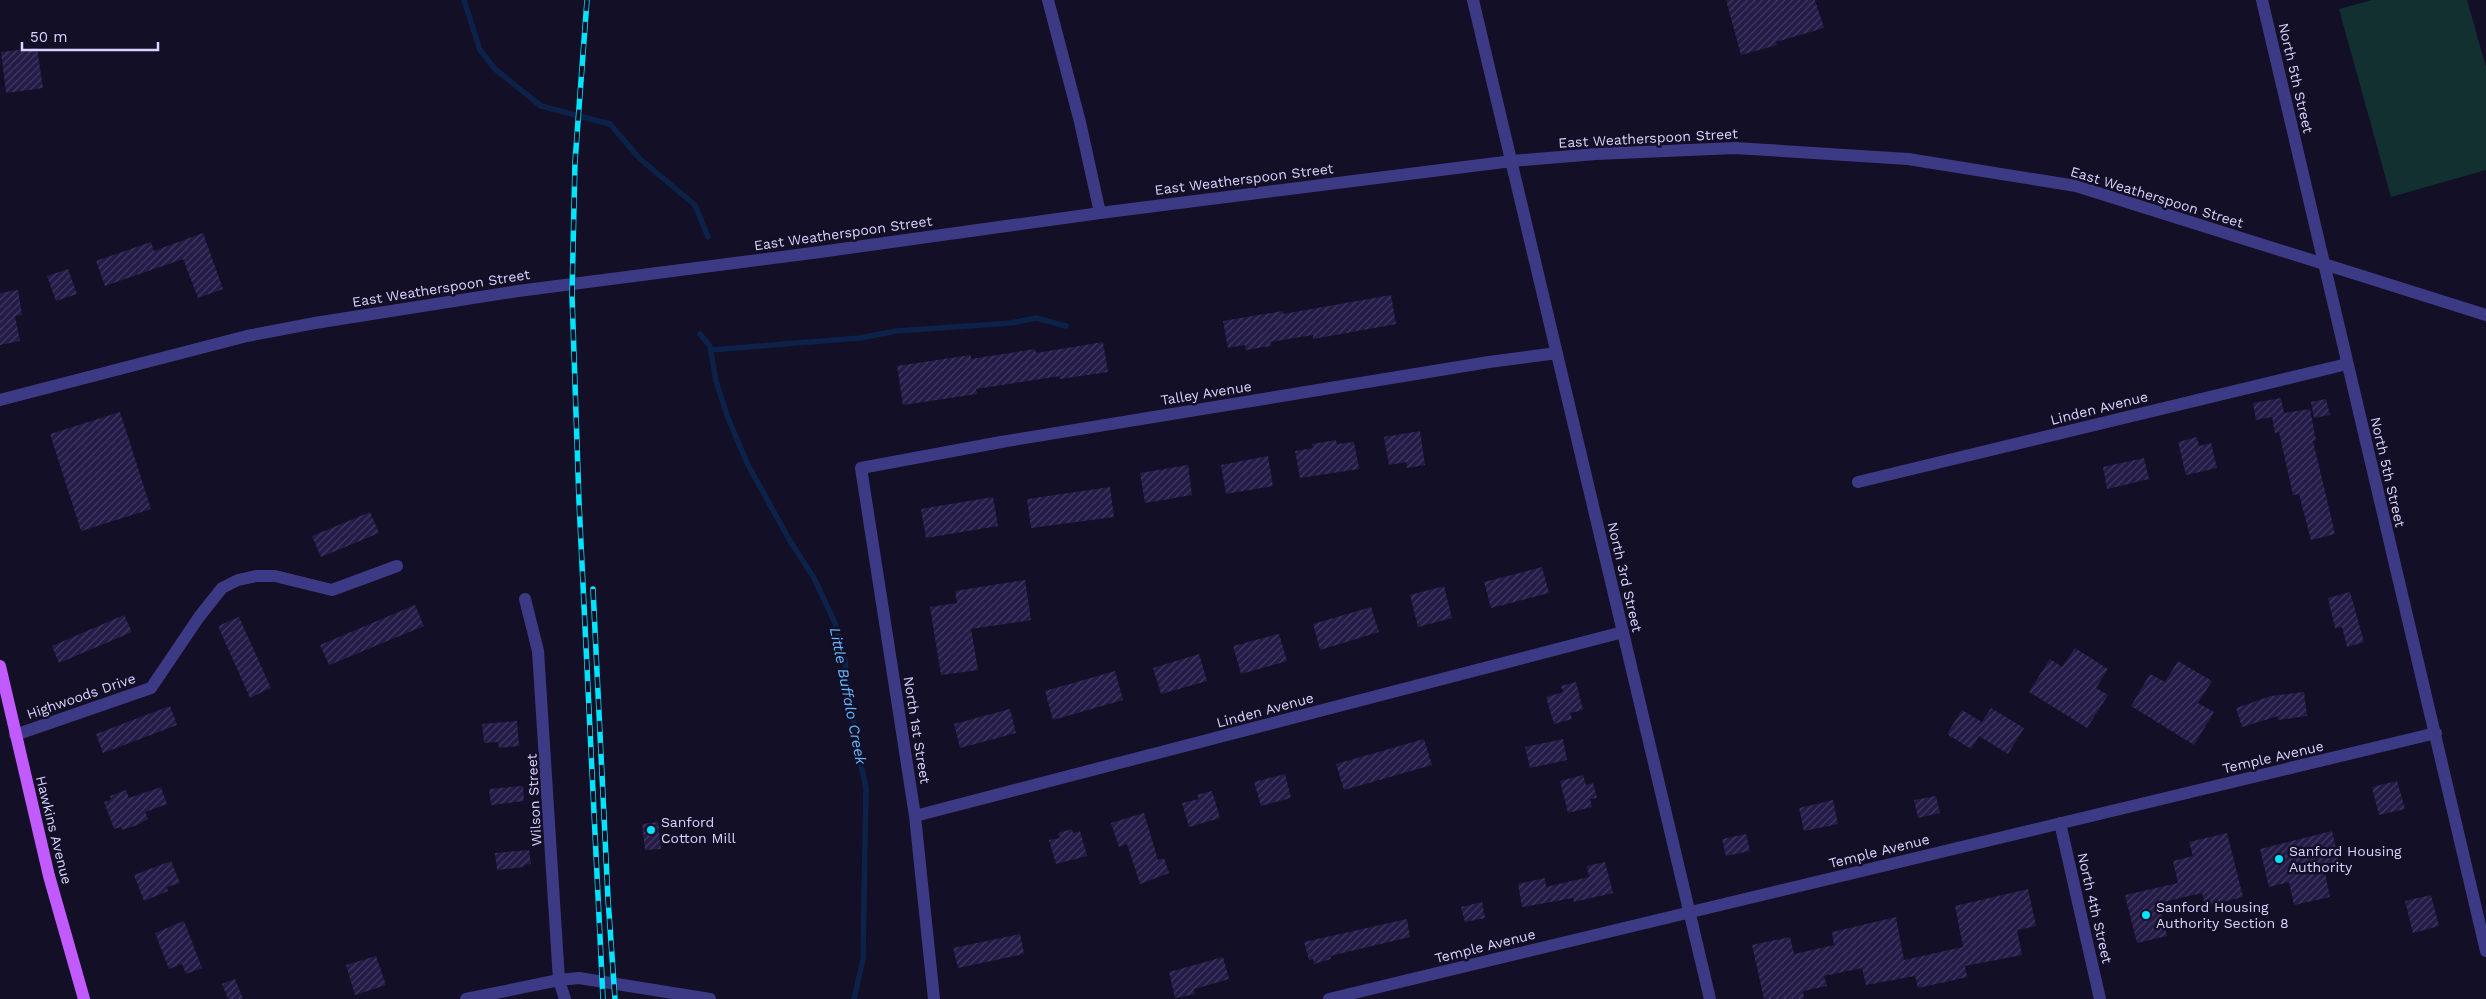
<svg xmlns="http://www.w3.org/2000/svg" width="2486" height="999" font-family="'Work Sans',sans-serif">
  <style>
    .pitch { fill: #12302f }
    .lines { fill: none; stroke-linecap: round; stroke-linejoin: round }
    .stream { stroke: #0c2248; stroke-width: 5.5 }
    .building { fill: url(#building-hatch) }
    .minor { stroke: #3d3a85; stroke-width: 12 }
    .major { stroke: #c25bff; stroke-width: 12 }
    .rail-casing { stroke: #00e5ff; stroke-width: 5.5 }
    .rail { stroke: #130f26; stroke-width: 4; stroke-dasharray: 11; stroke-linecap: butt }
    .poi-dot { fill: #00e5ff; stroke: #130f26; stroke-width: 2 }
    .labels { text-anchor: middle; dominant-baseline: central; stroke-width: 5; stroke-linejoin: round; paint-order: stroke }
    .street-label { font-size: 14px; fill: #d9d4ff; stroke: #130f26 }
    .poi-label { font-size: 14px; fill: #d9d4ff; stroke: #130f26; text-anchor: start }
    .water-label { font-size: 15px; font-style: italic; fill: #62b6ff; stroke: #130f26 }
  </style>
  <defs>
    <pattern id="building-hatch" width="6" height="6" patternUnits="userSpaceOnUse" patternTransform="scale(1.25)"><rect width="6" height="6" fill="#241b47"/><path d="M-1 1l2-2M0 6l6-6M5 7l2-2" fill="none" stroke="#433b63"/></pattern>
  </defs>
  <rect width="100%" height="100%" fill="#130f26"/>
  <path class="pitch" d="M2372 0H2467L2486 67V170L2391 197 2339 9Z"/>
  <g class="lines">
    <path class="stream" d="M464 0 480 50 495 69 541 106 610 124 640 159 695 205 708 237
      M700 334 710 346 716 381 728 418 748 465 790 541 814 578 835 623 845 661 856 741 866 788 863 959 854 999
      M710 350 860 338 896 331 1011 323 1036 318 1066 326"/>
  </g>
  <path class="building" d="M1726 0H1815L1824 28 1776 42 1777 45 1741 55Z
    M37 48 43 88 6 93 1 52Z
    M203 233 223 289 198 298 183 259 105 286 96 261 151 242 154 251Z
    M68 269 77 294 56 301 47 276Z
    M18 290 22 315 15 316 20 341 0 345V293Z
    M1391 295 1396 324 1313 339V335L1270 342 1271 346 1246 350 1245 345 1228 348 1223 321 1283 311V314Z
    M1103 342 1108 372 1060 379V376L976 389 977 394 903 405 897 366 971 355V359L1035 349 1036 353Z
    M2281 398 2284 413 2310 409 2316 440 2313 441 2335 534 2311 540 2299 494 2293 495 2279 432 2275 433 2272 417 2256 420 2253 403Z
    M2326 399 2330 415 2314 418 2311 402Z
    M120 412 151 509 81 531 50 434Z
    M1420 431 1425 465 1407 468 1406 462 1389 465 1384 437Z
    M2197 437 2199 446 2211 443 2217 468 2186 475 2178 442Z
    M1336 440 1337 444 1354 442 1359 469 1300 478 1295 451 1313 448 1312 444Z
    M1268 456 1273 486 1226 494 1221 465Z
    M2144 458 2149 479 2107 489 2103 467Z
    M1188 465 1192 495 1145 503 1140 473Z
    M1110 487 1114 517 1031 528 1027 499Z
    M993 497 998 526 926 538 921 509Z
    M370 512 379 533 321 557 312 536Z
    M1542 567 1549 593 1491 608 1484 582Z
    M1025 580 1031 620 971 629 978 670 941 675 930 607 957 603 955 591Z
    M1444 586 1452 618 1418 627 1410 595Z
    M2350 592 2364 642 2347 647 2342 627 2335 628 2328 598Z
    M415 605 424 626 329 665 320 645Z
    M1371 607 1379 632 1320 650 1313 624Z
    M124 615 132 632 59 663 52 646Z
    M239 617 271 688 250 698 218 626Z
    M1279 634 1287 661 1241 674 1233 646Z
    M2075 648 2108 669 2096 688 2108 695 2087 728 2029 692 2050 659 2062 667Z
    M1199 654 1207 681 1161 694 1153 668Z
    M2178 661 2212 681 2198 703 2214 712 2194 745 2131 706 2150 674 2165 682Z
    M1115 671 1123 700 1053 720 1045 691Z
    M1576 682 1583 710 1570 713 1572 719 1554 724 1546 697 1563 692 1561 686Z
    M2304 692 2307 716 2278 720V716L2242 727 2236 708 2271 696Z
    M170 706 177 725 103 753 96 734Z
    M1991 708 2024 728 2008 754 1979 736 1971 749 1947 734 1962 710 1982 722Z
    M1010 709 1016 733 960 748 954 724Z
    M517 721 519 746 499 748 498 742 484 743 482 724Z
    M1424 739 1432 765 1344 790 1336 764Z
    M1563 739 1567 760 1530 768 1525 747Z
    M1285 774 1291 798 1261 806 1254 782Z
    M1583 775 1586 785 1593 783 1597 798 1590 799 1592 807 1568 813 1560 781Z
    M2397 781 2405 809 2379 815 2372 787Z
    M523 786 524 801 491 805 489 789Z
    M161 787 167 804 145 812 148 819 137 825 122 830 121 827 114 829 104 802 111 800 110 796 126 790 129 798Z
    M1212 791 1220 818 1189 827 1182 803 1199 799 1197 795Z
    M1936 796 1940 813 1918 818 1914 800Z
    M1833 800 1838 824 1804 831 1799 808Z
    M1144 813 1158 860 1164 858 1169 873 1140 884 1127 844 1119 847 1111 823Z
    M658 822 661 849 645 850 642 824Z
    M1072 829 1073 833 1080 831 1087 856 1056 864 1049 840 1060 838 1058 833Z
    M2332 831 2341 870 2325 873 2330 897 2294 905 2289 882 2269 887 2260 849Z
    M2227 833 2243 897 2205 906 2202 893 2159 903 2167 936 2137 943 2125 895 2178 883 2173 861 2193 856 2189 842Z
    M1746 834 1750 851 1726 856 1722 839Z
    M529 850 531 864 524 865V867L497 870 495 853Z
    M171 861 180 883 167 887 168 891 144 901 134 875Z
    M1605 862 1613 893 1574 902 1573 898 1522 907 1518 884 1545 878 1546 887 1589 877 1587 866Z
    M2028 889 2036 926 2017 930 2022 955 1965 966 1967 977 1918 988 1915 976 1866 985 1862 968 1824 976 1827 986 1803 991 1804 999H1764L1752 945 1790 937 1794 954 1834 945 1832 932 1896 917 1904 960 1963 947 1955 906Z
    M2431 895 2439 926 2413 933 2405 901Z
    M1482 902 1485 918 1465 922 1461 907Z
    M1407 919 1410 937 1330 956 1331 959 1314 964 1313 959 1309 960 1304 942Z
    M184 921 202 968 186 974 182 964 169 969 155 933Z
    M1020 934 1024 954 958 968 953 948Z
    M376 956 386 985 355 995 346 965Z
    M1223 957 1229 979 1194 989 1195 994 1175 998 1169 972Z
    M235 979 243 999H228L222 984Z"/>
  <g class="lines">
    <path class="minor" d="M1048 0 1080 122 1100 213
      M1473 0 1710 999
      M2262 0 2486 951
      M0 400 247 336 315 323 518 291 820 252 1100 213 1512 161 1596 154 1735 148 1908 159 2076 186 2486 315
      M1858 482 2347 364
      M525 599 538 651 559 980 565 999
      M15 735 151 688 199 617 222 588 238 580 256 576H275L332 590 397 566
      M915 816 1623 632
      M2060 823 2100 999
      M466 999 559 980 579 978 710 999
      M934 999 915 816 861 468 1001 442 1489 362 1557 353
      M1329 999 2436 733"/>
    <path class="major" d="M0 666 49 876 84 999"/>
    <g class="rail-casing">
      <path id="rail" d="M587 0 575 162 572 295 579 502 603 999
        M593 589 608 899 615 999"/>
    </g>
    <use href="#rail" class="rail"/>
  </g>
  <g class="poi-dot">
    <circle cx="651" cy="830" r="5"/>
    <circle cx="2279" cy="859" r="5"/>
    <circle cx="2146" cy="915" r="5"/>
  </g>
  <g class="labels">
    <g class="street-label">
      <text transform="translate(2296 78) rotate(77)">North 5th Street</text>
      <text transform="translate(1648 138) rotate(-3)">East Weatherspoon Street</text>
      <text transform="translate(1244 179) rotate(-7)">East Weatherspoon Street</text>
      <text transform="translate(2157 197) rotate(17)">East Weatherspoon Street</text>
      <text transform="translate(843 233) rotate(-8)">East Weatherspoon Street</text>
      <text transform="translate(441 288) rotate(-9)">East Weatherspoon Street</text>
      <text transform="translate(1206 393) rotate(-9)">Talley Avenue</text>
      <text transform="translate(2099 408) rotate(-14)">Linden Avenue</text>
      <text transform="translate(2388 472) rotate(77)">North 5th Street</text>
      <text transform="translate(1625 577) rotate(77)">North 3rd Street</text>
      <text transform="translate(81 696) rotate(-19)">Highwoods Drive</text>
      <text transform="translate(1265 710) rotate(-15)">Linden Avenue</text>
      <text transform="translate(917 730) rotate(81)">North 1st Street</text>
      <text transform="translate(2273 757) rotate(-13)">Temple Avenue</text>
      <text transform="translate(534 800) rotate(-93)">Wilson Street</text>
      <text transform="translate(54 830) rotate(76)">Hawkins Avenue</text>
      <text transform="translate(1879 851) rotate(-14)">Temple Avenue</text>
      <text transform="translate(2095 908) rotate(77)">North 4th Street</text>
      <text transform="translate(1485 946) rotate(-14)">Temple Avenue</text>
    </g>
    <g class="poi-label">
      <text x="661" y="822">Sanford<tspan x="661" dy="16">Cotton Mill</tspan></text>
      <text x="2289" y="851">Sanford Housing<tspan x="2289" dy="16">Authority</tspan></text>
      <text x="2156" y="907">Sanford Housing<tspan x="2156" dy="16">Authority Section 8</tspan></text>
    </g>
    <g class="water-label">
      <text transform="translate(848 696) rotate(79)">Little Buffalo Creek</text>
    </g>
  </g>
  <path d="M22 42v8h136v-8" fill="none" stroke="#d9d4ff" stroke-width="2.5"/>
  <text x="30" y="42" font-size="15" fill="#d9d4ff" stroke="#130f26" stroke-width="4" paint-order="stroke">50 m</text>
</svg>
